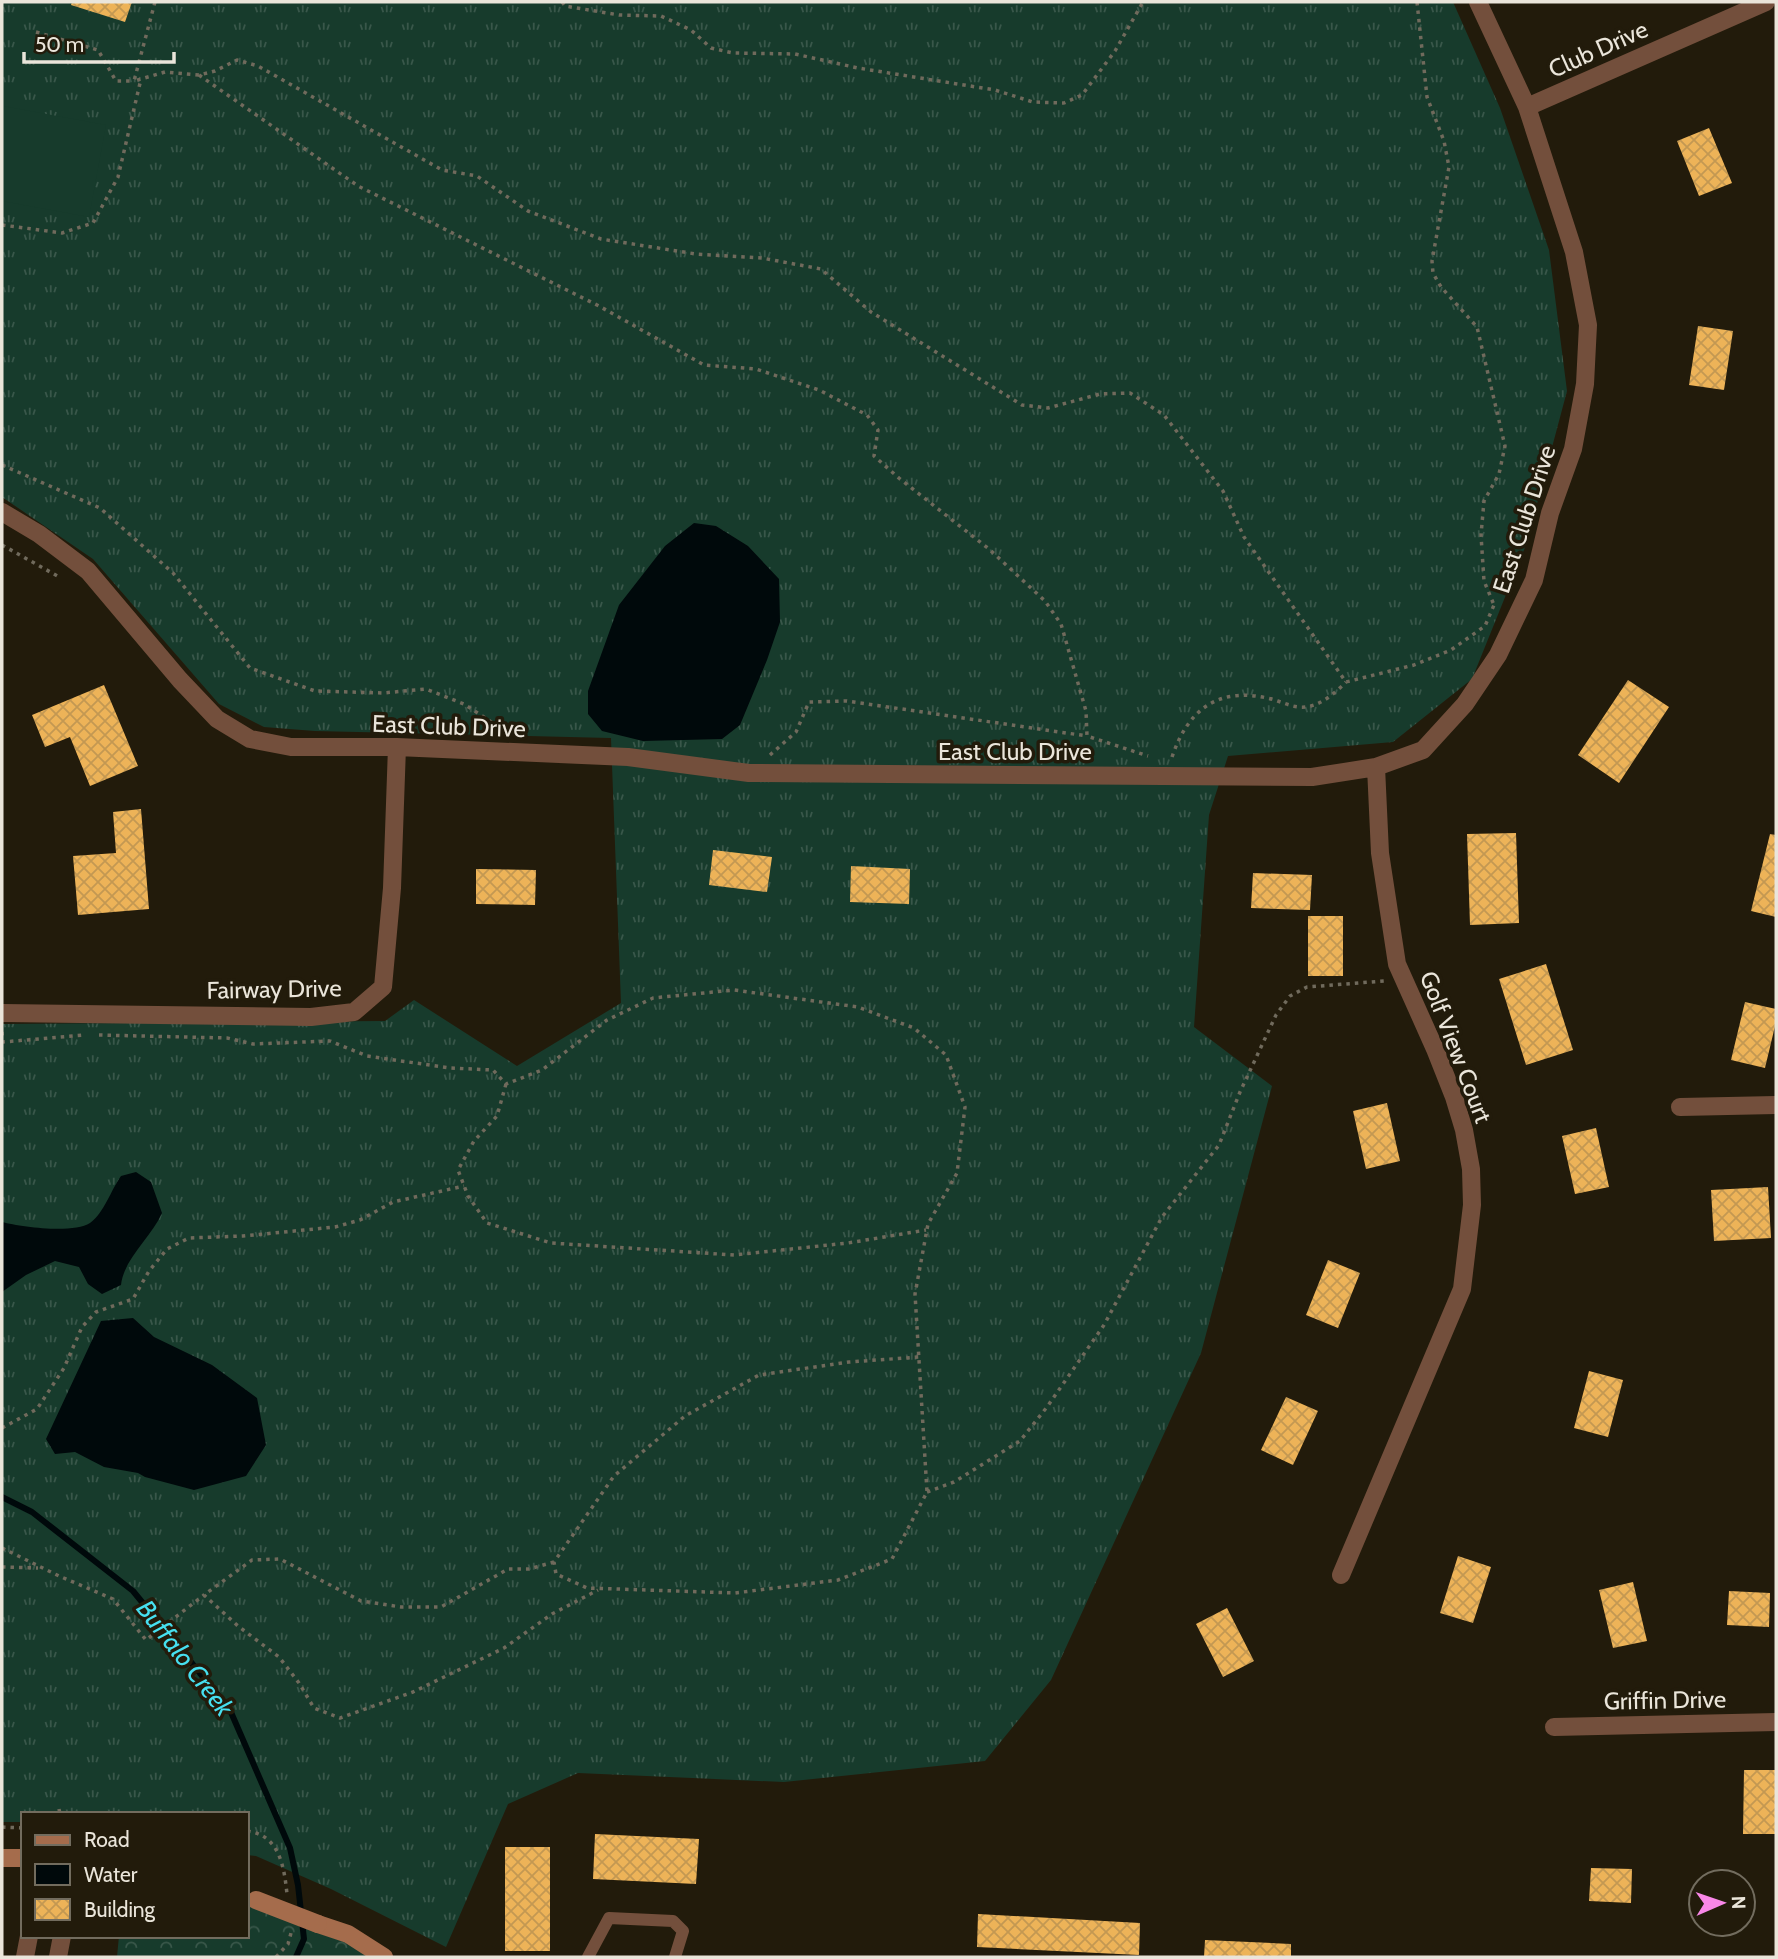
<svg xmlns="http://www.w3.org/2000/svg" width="1778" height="1959" font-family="Cabin,sans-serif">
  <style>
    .grass { fill: url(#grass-tufts) }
    .forest { fill: url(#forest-crowns) }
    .garden { fill: #173b2c }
    .water { fill: #00090b }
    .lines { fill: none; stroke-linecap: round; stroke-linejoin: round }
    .stream { stroke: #00090b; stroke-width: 6 }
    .building { fill: url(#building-cross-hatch) }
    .path { stroke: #706a5c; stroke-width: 3.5; stroke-dasharray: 3.5 5; stroke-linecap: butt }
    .lane { stroke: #734f3c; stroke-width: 12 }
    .street { stroke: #734f3c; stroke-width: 18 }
    .secondary { stroke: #a56c4c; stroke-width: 18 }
    .secondary-bridge { stroke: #a56c4c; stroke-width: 18 }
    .labels { text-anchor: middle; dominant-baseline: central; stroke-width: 7; stroke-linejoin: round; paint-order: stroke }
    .street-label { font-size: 24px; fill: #eae5da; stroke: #221b0b }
    .water-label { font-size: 26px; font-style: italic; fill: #46dfef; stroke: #221b0b }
  </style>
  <defs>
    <pattern id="grass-tufts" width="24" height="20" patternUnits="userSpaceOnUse" patternTransform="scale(1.75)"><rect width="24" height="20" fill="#173b2c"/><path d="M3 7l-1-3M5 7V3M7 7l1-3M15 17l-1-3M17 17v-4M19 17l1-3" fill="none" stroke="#39574a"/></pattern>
    <pattern id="forest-crowns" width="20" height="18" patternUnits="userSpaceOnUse" patternTransform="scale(1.75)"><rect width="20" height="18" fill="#173b2c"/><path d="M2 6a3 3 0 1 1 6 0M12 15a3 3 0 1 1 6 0" fill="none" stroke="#39574a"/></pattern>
    <pattern id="building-cross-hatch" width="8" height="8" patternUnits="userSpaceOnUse" patternTransform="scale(1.75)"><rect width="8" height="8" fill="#edb358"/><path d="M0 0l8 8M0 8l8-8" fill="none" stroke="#c39852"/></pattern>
  </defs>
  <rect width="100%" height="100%" fill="#221b0b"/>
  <path class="grass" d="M2 2H1453L1500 108 1549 250 1567 391 1526 545 1472 679 1393 742 1228 756 1209 815 1194 1027 1272 1086 1201 1353 1051 1680 985 1761 784 1782 578 1773 508 1804 446 1947 331 1889 256 1856 247 1855V1814H23V1822H2V1024L385 1021 414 1000 517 1066 621 1003 611 738 315 731 264 727 219 704 93 559 2 497Z"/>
  <path class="forest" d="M247 1904 329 1932 377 1957H117L119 1936H247Z"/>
  <path class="garden" d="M3 106 106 125 89 217 2 201Z"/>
  <path class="water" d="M694 523 716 526 748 546 779 579 780 622 767 660 740 725 722 739 643 741 602 731 588 714V691L619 605 665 546Z
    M136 1172 151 1182 162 1213C151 1238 124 1258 121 1285L102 1294 88 1284 79 1267 55 1261 26 1275 2 1292V1222C21 1227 73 1234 90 1223 104 1213 111 1190 121 1176Z
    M133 1318 154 1337 212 1365 257 1398 266 1445 246 1476 194 1490 145 1477 138 1473 104 1467 75 1452 55 1454 46 1439 101 1321Z"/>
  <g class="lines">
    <path class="stream" d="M2 1497 32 1512 133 1591 230 1710 290 1848 298 1885 304 1939 296 1957"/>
  </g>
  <path class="building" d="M72 2H132L125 22 71 5Z
    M1709 128 1732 183 1699 196 1677 141Z
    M1698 326 1733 331 1724 390 1689 385Z
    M1628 680 1669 707 1619 783 1578 755Z
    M104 685 138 766 90 786 70 737 45 747 32 715Z
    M141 809 149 909 78 915 73 856 116 853 113 812Z
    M1516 833 1519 923 1470 925 1467 834Z
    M1770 834 1776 835V917L1751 911Z
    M713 850 772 857 767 892 709 885Z
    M851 866 910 869 909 904 850 902Z
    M476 869 536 870 535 905 476 904Z
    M1253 873 1312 875 1310 910 1251 908Z
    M1308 916H1343V976H1308Z
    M1546 964 1573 1050 1526 1065 1499 979Z
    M1745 1002 1776 1009V1022L1765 1068 1731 1060Z
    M1387 1103 1400 1161 1366 1169 1353 1111Z
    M1596 1128 1609 1187 1575 1194 1562 1136Z
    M1768 1187 1771 1238 1714 1241 1711 1190Z
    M1328 1260 1360 1273 1338 1328 1306 1315Z
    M1589 1371 1623 1380 1608 1437 1574 1428Z
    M1286 1397 1318 1411 1293 1465 1261 1450Z
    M1458 1556 1491 1567 1473 1623 1440 1613Z
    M1633 1582 1647 1641 1613 1648 1599 1590Z
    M1729 1591 1770 1593 1769 1627 1727 1625Z
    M1227 1608 1254 1661 1223 1677 1196 1624Z
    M1744 1770H1776V1834H1743Z
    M595 1834 699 1839 696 1884 593 1879Z
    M505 1847H550V1951H505Z
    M1591 1868 1632 1869 1631 1903 1589 1901Z
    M978 1914 1140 1923 1139 1955 977 1947Z
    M1205 1940 1291 1944V1957H1204Z"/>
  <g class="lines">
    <path class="path" d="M155 2 134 81 165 72 199 75 215 71 237 60 258 66 442 170 477 176 528 211 601 239 696 254 762 258 821 269 871 312 1022 405 1048 408 1100 394 1130 393 1164 415 1223 491 1244 537 1346 682 1414 665 1451 650 1485 626 1494 605
      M562 2 565 6 619 15 661 16 691 30 711 48 733 53 795 54 858 68 995 90 1033 102 1064 103 1082 95 1115 51 1143 2
      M1417 2 1427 97 1444 141 1449 167 1432 261 1433 273 1441 287 1477 327 1505 446 1499 474 1484 501 1481 535 1484 581 1494 605
      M36 32 98 50 116 81H134
      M199 75 358 186 599 306 704 365 756 369 819 390 867 415 878 430 874 456 900 479 989 549 1045 601 1061 624 1086 711 1087 736 1148 756
      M2 225 62 233 93 223 118 177 141 79
      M2 465 100 508 173 573 250 668 315 691 383 693 426 689 464 704 508 733
      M2 545 61 578
      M770 755 796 732 809 702 847 701 1087 736
      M1172 757C1188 710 1217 687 1267 698 1278 700 1288 706 1299 707 1317 709 1334 694 1346 682
      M2 1032 3 1042 84 1035
      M99 1035 227 1038 253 1044 330 1041 367 1056 450 1068 493 1070 506 1084 542 1070 607 1020 653 998 734 990 858 1007 914 1028 946 1055 965 1107 957 1173 928 1224 915 1294 927 1492 892 1559 838 1580 735 1593 587 1588 556 1574 554 1562 614 1476 685 1416 759 1375 849 1362 919 1357
      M506 1084 497 1116 474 1141 458 1170 468 1196 487 1223 551 1243 734 1255 848 1243 926 1230
      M2 1428 37 1409 64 1368 82 1327 96 1312 133 1299 149 1271 167 1249 189 1238 243 1236 335 1227 360 1220 393 1202 464 1186
      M927 1492 954 1482 1020 1441 1047 1407 1104 1325 1162 1217 1219 1145 1240 1092 1276 1015 1290 996 1307 987 1384 981
      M2 1548 59 1576 113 1599 146 1640 204 1595
      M554 1562 529 1569H508L441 1607H401L361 1601 280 1559 252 1560 204 1595 238 1626 279 1657 299 1683 314 1708 340 1718 413 1692 504 1648 552 1614 598 1590
      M2 1567 38 1568
      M59 1809 60 1814
      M2 1827 23 1828
      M247 1831C279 1835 284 1865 287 1894
      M276 1957 288 1944 291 1933"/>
    <path class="lane" d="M588 1957 609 1918 673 1921 683 1931 675 1957"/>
    <path class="street" d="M1527 107 1766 2
      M2 512 39 534 88 571 180 680 217 719 250 739 291 747H397L628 757 749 773 1312 777 1376 767 1423 750 1465 704 1498 655 1534 580 1550 513 1573 449 1585 384 1588 325 1574 252 1527 107 1478 2
      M2 1013 311 1017 354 1012 383 987 392 888 397 747
      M1680 1107 1776 1105
      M1341 1575 1462 1289 1472 1205 1471 1169 1464 1130 1454 1097 1435 1049 1397 964 1380 853 1376 767
      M1554 1727 1776 1722
      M25 1957 29 1936
      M58 1957 62 1936"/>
    <path class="secondary" d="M2 1858H23
      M318 1924 348 1934 384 1957"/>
    <path class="secondary-bridge" d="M256 1900 318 1924"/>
  </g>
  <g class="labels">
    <g class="street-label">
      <text transform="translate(1598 49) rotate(-24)">Club Drive</text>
      <text transform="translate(1524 519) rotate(-72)">East Club Drive</text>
      <text transform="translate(449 726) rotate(2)">East Club Drive</text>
      <text x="1015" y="751">East Club Drive</text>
      <text transform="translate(274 989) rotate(-1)">Fairway Drive</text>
      <text transform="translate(1456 1047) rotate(69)">Golf View Court</text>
      <text transform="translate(1665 1700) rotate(-1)">Griffin Drive</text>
    </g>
    <g class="water-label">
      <text transform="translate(185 1658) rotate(52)">Buffalo Creek</text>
    </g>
  </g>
  <rect width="1778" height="1959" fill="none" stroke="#eae5da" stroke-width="7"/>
  <rect x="21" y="1812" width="228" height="126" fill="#221b0b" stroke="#726c5e" stroke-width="2"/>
  <rect x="35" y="1835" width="35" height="10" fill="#a56c4c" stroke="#726c5e" stroke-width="2"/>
  <text x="84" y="1847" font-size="21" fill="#eae5da">Road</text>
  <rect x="35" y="1864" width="35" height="21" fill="#00090b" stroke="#726c5e" stroke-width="2"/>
  <text x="84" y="1882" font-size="21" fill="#eae5da">Water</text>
  <rect x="35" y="1899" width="35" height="21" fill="url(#building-cross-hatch)" stroke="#726c5e" stroke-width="2"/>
  <text x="84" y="1917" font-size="21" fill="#eae5da">Building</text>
  <g transform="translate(1722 1903) rotate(88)"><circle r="33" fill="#221b0b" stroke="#726c5e" stroke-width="2"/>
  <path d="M0-5L12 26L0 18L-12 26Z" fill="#f987e8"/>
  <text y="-10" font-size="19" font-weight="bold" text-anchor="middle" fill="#eae5da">N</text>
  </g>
  <path d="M24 52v10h150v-10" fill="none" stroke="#eae5da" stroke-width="3.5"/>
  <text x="35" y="52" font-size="21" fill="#eae5da" stroke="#221b0b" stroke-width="5" paint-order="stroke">50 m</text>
</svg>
